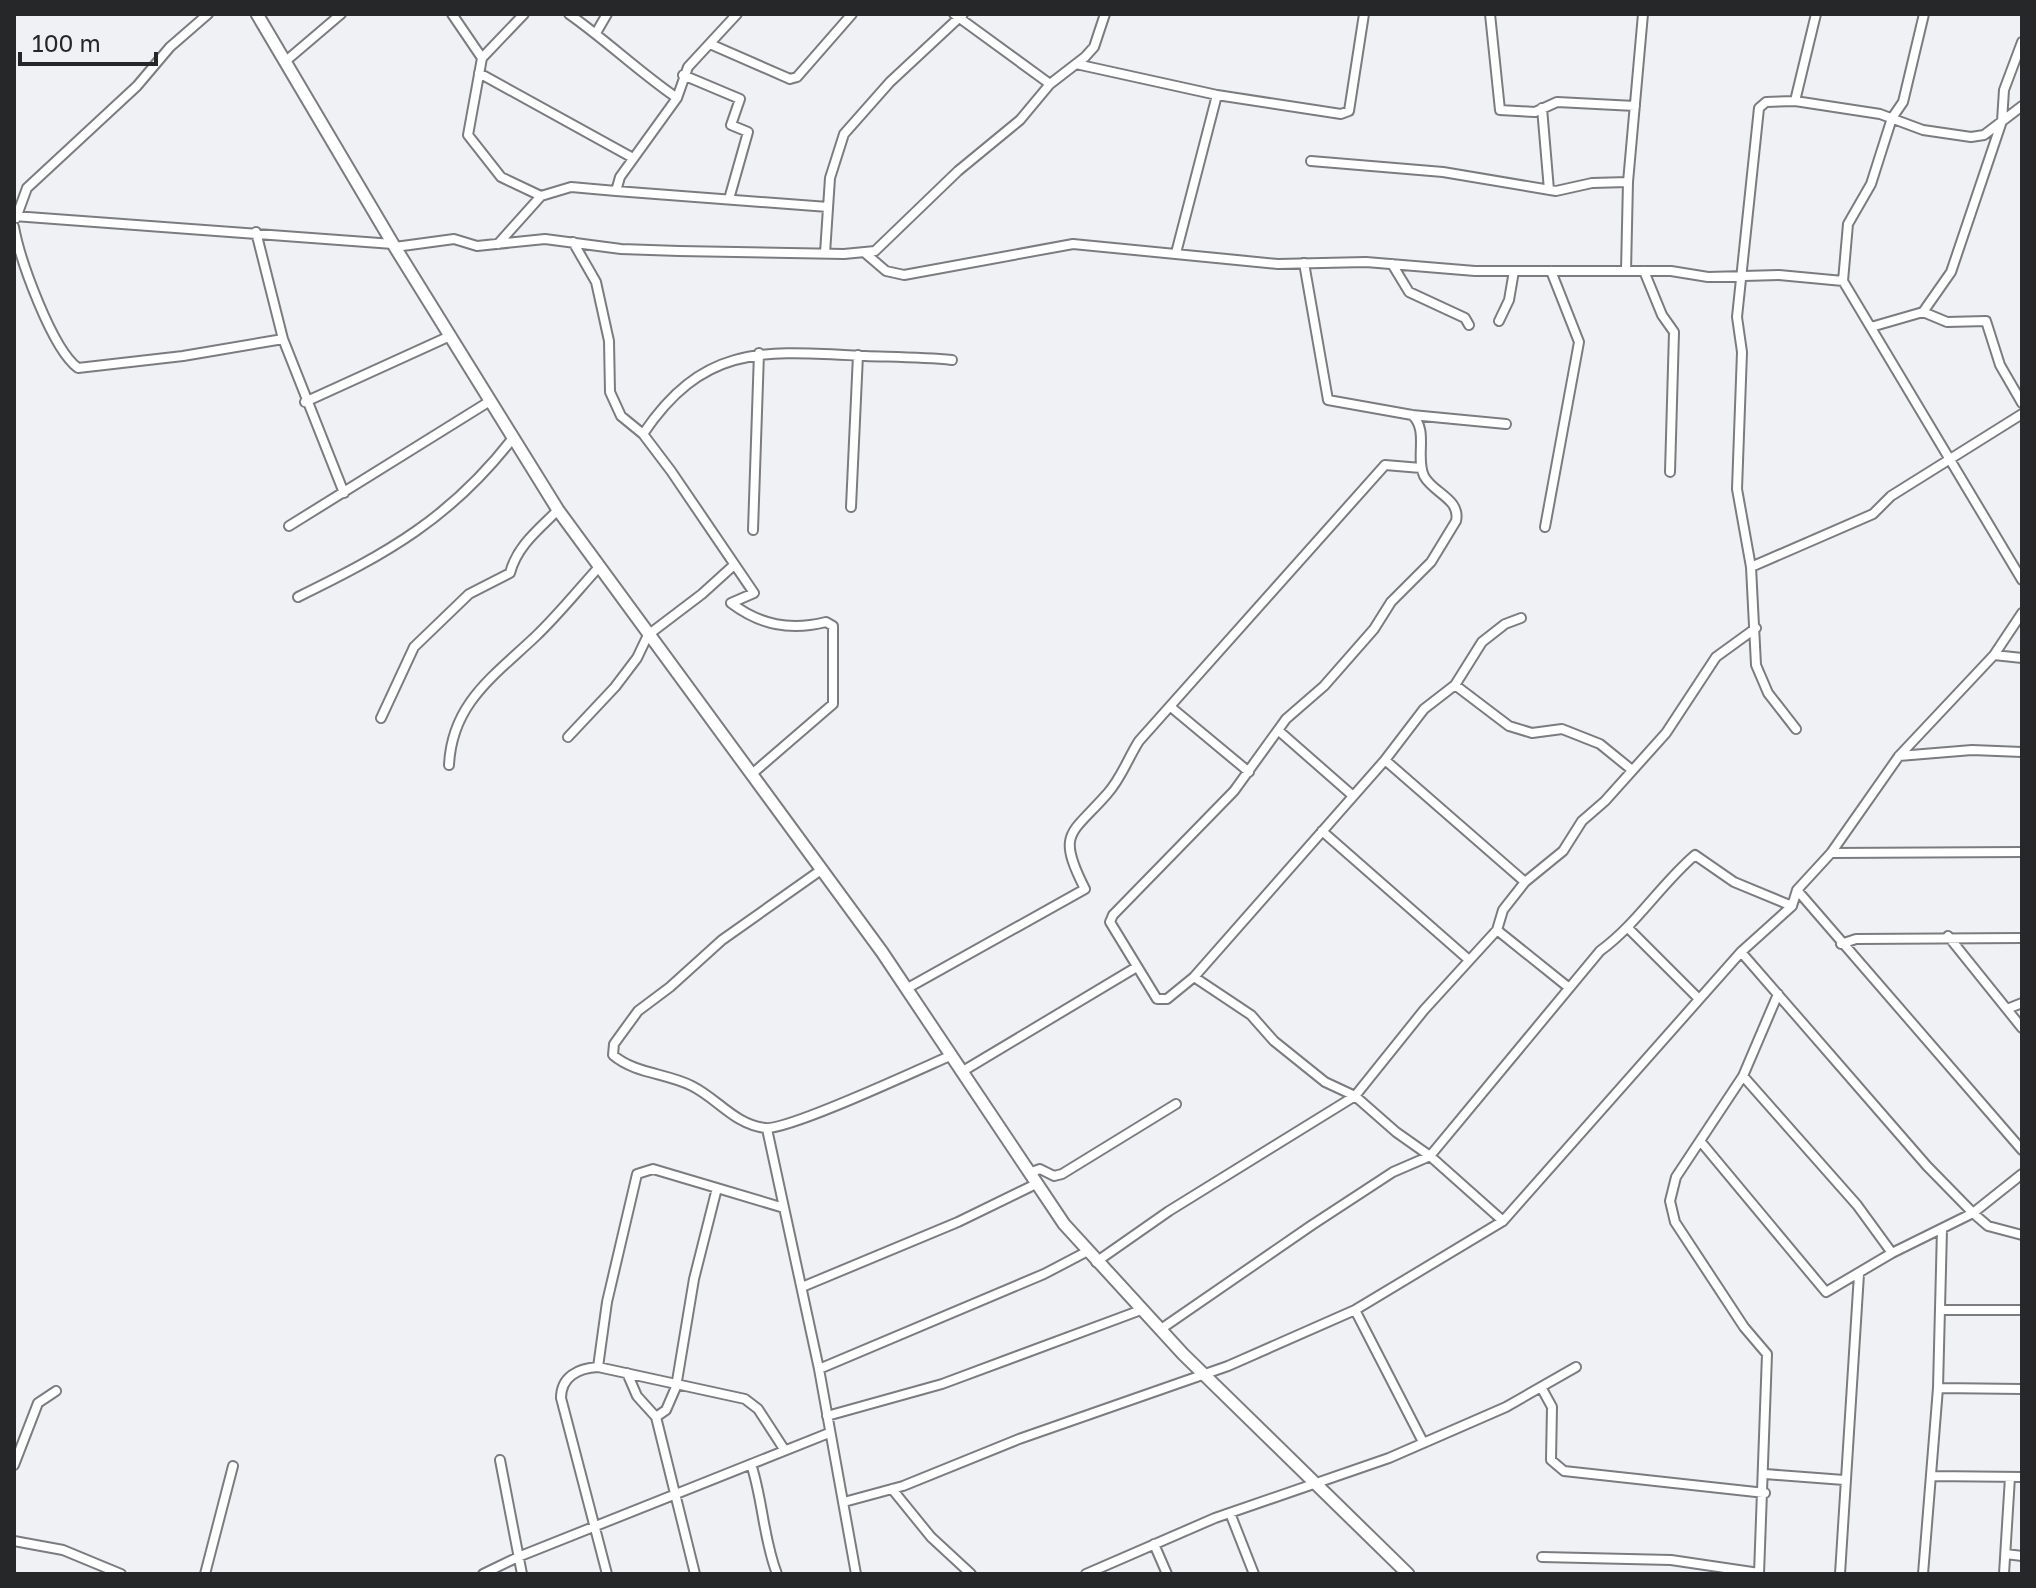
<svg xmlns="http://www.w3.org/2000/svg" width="2036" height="1588" font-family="'Golos Text',sans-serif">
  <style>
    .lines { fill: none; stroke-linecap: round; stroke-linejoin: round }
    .street-casing { stroke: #7b7c7f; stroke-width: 12 }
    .secondary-casing { stroke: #7b7c7f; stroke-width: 15 }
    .street { stroke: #fff; stroke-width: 8 }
    .secondary { stroke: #fff; stroke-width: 11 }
  </style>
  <rect width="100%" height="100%" fill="#eff1f4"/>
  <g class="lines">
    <g class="street-casing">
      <path id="street" d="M452 14 482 58 524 14
        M569 14C606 40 639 72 677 98
        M954 14 1050 84
        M1490 14 1500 110 1535 112 1557 102 1635 106
        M1924 14 1903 102 1892 118 1871 184 1848 224 1843 281 2022 580
        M596 33 607 14
        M710 44 790 79 797 77 852 14
        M482 58 468 135 501 177 541 196
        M287 60 341 14
        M1076 64 1217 95 1176 253
        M479 73 633 158
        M683 75 740 99 731 125 748 132 729 199
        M1217 95 1341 114 1349 111 1364 14
        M1795 101 1816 14
        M1542 108 1549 190
        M1311 161 1443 172 1556 191 1592 183 1628 182 1626 271
        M1628 182 1643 14
        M616 191 828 207
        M14 216 393 244
        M16 218 27 188 137 86 170 47 208 14
        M14 227C20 260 52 349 78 368L183 356 283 339
        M256 232 283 339 344 493
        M573 242 596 282 609 341 610 392 621 416 643 434 671 471 754 593 731 603C760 625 790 631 826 622L833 626V704L753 773
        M498 244 541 196 571 187 616 191 620 177 677 98 688 67 737 14
        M395 247 454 239 477 246 545 239 621 249 679 251 844 254 875 251 958 171 1020 120 1050 84 1085 57 1094 47 1105 14
        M825 253 830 178 844 134 890 82 963 14
        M865 253 886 271 904 275 1073 244 1278 264 1366 262 1475 271H1671L1708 277 1779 275 1843 281
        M1304 263 1328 400 1412 415 1506 424
        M1392 264 1409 292 1465 318 1469 325
        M1644 271 1662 315 1674 332 1670 472
        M1923 312 1947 322 1986 321 2000 365 2022 403
        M1499 321 1509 300 1514 271
        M1871 327 1923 312 1951 272 2002 121 2004 90 2022 42
        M305 402 450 336
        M1412 415C1429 430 1415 457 1424 476 1433 493 1461 499 1456 521L1431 562 1391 602 1374 629 1324 686 1286 719 1234 791 1113 915 1110 922 1157 999H1167L1194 977 1385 760 1424 709 1455 685 1482 642 1505 624 1521 618
        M643 434C705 342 766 351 865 356 894 357 923 357 952 360
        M851 507 858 355
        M289 526 490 401
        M1545 527 1579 342 1551 271
        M753 530 759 353
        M1751 567 1873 514 1891 496 2022 414
        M298 597C388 553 451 518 513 438
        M1994 655 2022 658
        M1455 685 1509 726 1532 733 1562 729 1600 744 1632 770
        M1172 708 1249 772
        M381 718 414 647 469 594 510 573C517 546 538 530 558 510
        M1796 729 1768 693 1756 665 1751 567 1737 489 1742 352 1737 317 1759 108 1766 102 1795 101 1880 114 1923 130 1971 137 1984 135 2022 106
        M1279 731 1352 795
        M568 737 615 687 637 658 648 635 702 594 734 565
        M1899 756 1972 750 2022 752
        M1385 760 1525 882
        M449 765C452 703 494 676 536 636 558 615 578 590 599 567
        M1322 831 1469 960
        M1831 853 2022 852
        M821 870 722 940 670 987 638 1011 614 1044 613 1055C635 1074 667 1073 692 1086 718 1099 734 1124 765 1128 788 1131 922 1068 952 1055
        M1797 890 2022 1150
        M1629 929 1699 999
        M1497 930 1568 987
        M1948 936 2022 1028
        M1841 944 1856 939 2022 938
        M1741 952 1927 1166 1973 1213 1988 1226 2022 1235
        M1194 977 1251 1015 1274 1041 1325 1082 1355 1096 1396 1132 1430 1156 1503 1221
        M906 989 1085 889C1056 832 1071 835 1107 794 1121 779 1128 758 1139 741L1385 465 1421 468
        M2007 1009 2022 1003
        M963 1071 1135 968
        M1743 1076 1857 1205 1892 1253
        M767 1129 819 1369 856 1574
        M1701 1142 1826 1292 1892 1253 1973 1213 2022 1174
        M1029 1173 1040 1169 1054 1176 1062 1174 1176 1104
        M1096 1262 1169 1211 1355 1096 1424 1010 1497 930 1503 910 1525 882 1563 851 1582 821 1605 801 1666 733 1716 657 1756 628
        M802 1287 958 1222 1036 1184
        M1355 1310 1423 1442
        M1941 1310H2022
        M1161 1329 1312 1225 1393 1172 1430 1156 1600 951C1638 923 1660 885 1695 855L1734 882 1792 906
        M598 1367 607 1302 637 1174 653 1169 717 1188
        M819 1369 1044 1274 1086 1252
        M627 1373 637 1396 656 1417
        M1541 1387 1552 1407 1551 1460 1564 1471 1765 1493
        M1938 1388 2022 1389
        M827 1416 942 1384 1141 1310
        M500 1460 522 1574
        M751 1464C763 1500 763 1538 777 1574
        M14 1465 38 1403 56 1391
        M1765 1474 1844 1480
        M1932 1476 2022 1477
        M892 1489 931 1537 971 1574
        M844 1502 903 1486 1019 1439 1228 1366 1355 1310 1503 1221 1741 952 1792 906 1797 890 1831 853 1899 756 1994 655 2022 613
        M1230 1513 1254 1574
        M14 1541 63 1550 121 1574
        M1154 1544 1167 1574
        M2006 1554 2022 1556
        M1542 1557 1671 1560 1759 1573
        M205 1574 233 1466
        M483 1574 518 1557 829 1433
        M607 1574 561 1398C561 1377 578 1368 598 1367L745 1399 758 1409 784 1449
        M695 1574 656 1417 666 1410 676 1387 694 1279 717 1188 784 1208
        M1086 1574 1215 1518 1389 1458 1506 1407 1576 1367
        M1759 1574 1767 1354 1744 1327 1675 1222 1670 1201 1676 1177 1743 1076 1778 994
        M1840 1574 1859 1274
        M1923 1574 1938 1388 1942 1229
        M2004 1574 2010 1477"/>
    </g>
    <g class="secondary-casing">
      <path id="secondary" d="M257 14 393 244 558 510 882 952 1064 1224 1183 1354 1408 1574"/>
    </g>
    <use href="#street" class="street"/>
    <use href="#secondary" class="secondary"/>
  </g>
  <rect width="2036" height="1588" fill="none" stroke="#262728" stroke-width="32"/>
  <path d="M20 52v12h136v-12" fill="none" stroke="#262728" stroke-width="4"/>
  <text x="32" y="52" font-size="24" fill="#262728" stroke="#eff1f4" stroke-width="6" paint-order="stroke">100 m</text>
</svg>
